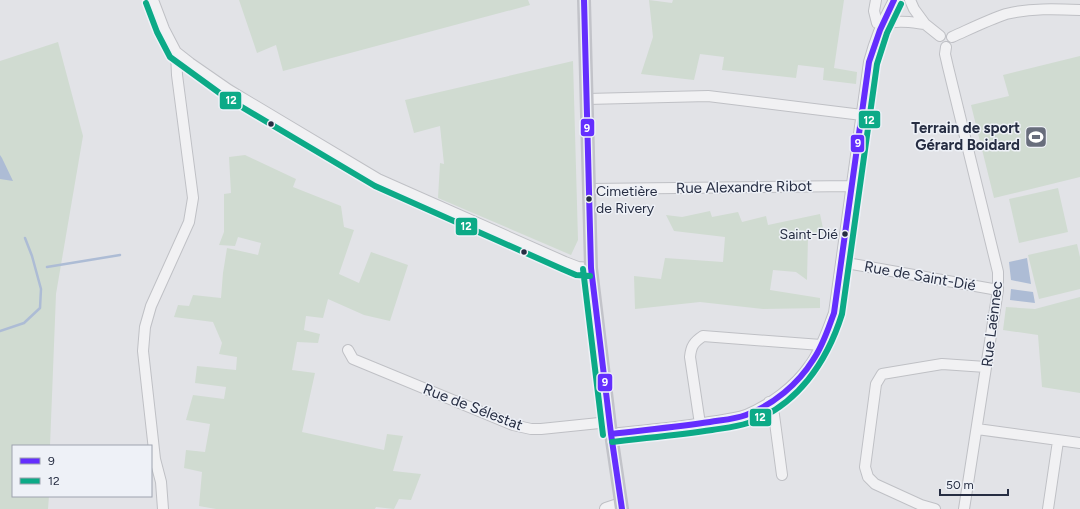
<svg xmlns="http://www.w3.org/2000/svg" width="1080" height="509" font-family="Figtree,sans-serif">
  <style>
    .green { fill: #d0dbd1 }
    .water { fill: #adbcd5 }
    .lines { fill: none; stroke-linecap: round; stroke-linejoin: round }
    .stream { stroke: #adbcd5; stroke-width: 2.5 }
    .minor-casing { stroke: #bfc0c5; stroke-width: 12 }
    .tertiary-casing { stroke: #bfc0c5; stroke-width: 14 }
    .minor { stroke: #f1f1f3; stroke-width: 10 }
    .tertiary { stroke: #f1f1f3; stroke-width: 12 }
    .secondary { stroke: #c2c3c9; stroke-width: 14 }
    .bus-1-casing { stroke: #eef1f7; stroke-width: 9 }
    .bus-2-casing { stroke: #eef1f7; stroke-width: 9 }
    .bus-1 { stroke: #642efe; stroke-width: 6 }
    .bus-2 { stroke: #0caa87; stroke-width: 6 }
    .bus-dot { fill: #262d42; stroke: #eef1f7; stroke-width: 1.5 }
    .labels { text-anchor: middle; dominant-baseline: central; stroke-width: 3; stroke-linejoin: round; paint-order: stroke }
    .bus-label { font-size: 14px; fill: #262d42; stroke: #eef1f7; text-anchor: start }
    .poi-label { font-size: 15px; font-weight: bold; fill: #262d42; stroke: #eef1f7; text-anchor: end }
    .street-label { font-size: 15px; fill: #262d42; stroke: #eef1f7 }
    .line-badge { stroke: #eef1f7; stroke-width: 1.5 }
    .badge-label { font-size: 11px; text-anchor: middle; font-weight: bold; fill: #fff }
  </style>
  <rect width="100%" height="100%" fill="#e2e3e7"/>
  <path class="green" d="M239 0H528L530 5 283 71 276 45 257 53Z
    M649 0 672 3 673 0H844L834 68 857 72 856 84 823 80 824 68 798 65 796 78 722 70 724 57 700 54 694 80 641 74 653 37Z
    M58 42 83 136 56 294 50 446H13V496H49L48 509H0V61Z
    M1080 56V177L994 198 971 105 1009 96 1003 75Z
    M573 61 578 240 571 255 438 198 440 163 444 164 440 126 414 133 405 100Z
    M245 155 296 179 293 187 341 206 344 227 354 230 339 274 359 283 371 252 408 265 390 321 364 315 328 299 323 318 306 316 304 330 320 334 318 343 297 342 292 370 315 373 302 432 384 450 387 434 403 436 393 471 421 474 411 500 399 499 394 509 376 507 375 509H216L199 506 202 472 184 468 186 450 205 452 210 424 186 420 193 395 224 399 226 387 195 383 197 366 236 370 237 357 219 354 222 343 213 322 174 317 178 305 189 306 193 295 221 298 223 273 227 248 258 255 261 243 238 237 235 246 219 245 224 232V194L231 193 229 157Z
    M1058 188 1068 232 1019 243 1009 199Z
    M710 211 712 217 738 212 742 222 766 216 768 225 820 214 824 233 808 237 807 280 796 272 773 270 770 290 820 298V308L763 309 700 302 635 309 634 276 661 279 665 258 723 262 725 237 674 231 666 215 682 217Z
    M1077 244 1080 257V289L1039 299 1028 255Z
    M1080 297V393L1042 387 1038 335 1003 330 1006 307 1035 309Z"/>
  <path class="water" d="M0 155 2 158 13 181 0 179Z
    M1027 258 1031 284 1011 280 1009 262Z
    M1011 289 1033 292 1035 303 1010 300Z"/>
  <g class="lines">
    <path class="stream" d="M47 267 120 255
      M0 331 24 323 40 308 41 289 32 256 25 238"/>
    <g class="minor-casing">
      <path id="minor" d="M153 0 164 29 176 52 190 63 229 90 378 179 565 262 578 267 591 268
        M876 0 874 11 877 23C884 25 889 22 896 22 906 21 916 23 925 24
        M910 0 914 9 925 24 940 36
        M952 37C970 29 988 20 1006 14 1030 8 1056 9 1080 10
        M946 47 945 54 948 67 998 272V290L964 509
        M587 99 708 96 862 115
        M589 189 852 186
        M841 262 998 290
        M348 350 353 359 513 425 531 429H541L609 422
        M769 402 774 415 782 475
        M700 424 690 357C691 346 694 342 703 336L821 345
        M977 429 1080 443
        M611 434C644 430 677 428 710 422 722 420 734 419 746 415 770 405 795 387 810 365 821 350 827 331 834 313L869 62C875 39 883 20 894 0
        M163 509 161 482 155 459 143 351 145 327 151 306 189 222 193 198 177 75 176 52
        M935 509 921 505 875 484 868 477 865 467 876 384 882 374 942 364 986 367
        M1048 509 1058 441"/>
    </g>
    <g class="tertiary-casing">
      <path id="tertiary" d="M606 509 621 504"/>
    </g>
    <use href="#minor" class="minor"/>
    <use href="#tertiary" class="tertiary"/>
    <path class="secondary" d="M584 0 591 268 611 434 622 509"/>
    <g class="bus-1-casing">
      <path id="bus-1" d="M584 0 591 268 611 434 622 509
        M611 434C644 430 677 427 710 422 722 420 735 419 746 415 773 405 798 384 813 360 823 346 828 329 834 313L869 62 880 30 894 0"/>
    </g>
    <g class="bus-2-casing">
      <path id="bus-2" d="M146 3 157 32 170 57 225 97 375 186 562 269 576 275 590 276
        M583 269 603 435
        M612 442C645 438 679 435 712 430 724 428 736 427 748 423 797 406 827 362 842 314L877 64 887 33 901 4"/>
    </g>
    <use href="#bus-1" class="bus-1"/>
    <use href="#bus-2" class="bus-2"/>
  </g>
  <defs>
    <g id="stadium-square" transform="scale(1.15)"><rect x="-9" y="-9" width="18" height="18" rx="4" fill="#686d7c" stroke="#eef1f7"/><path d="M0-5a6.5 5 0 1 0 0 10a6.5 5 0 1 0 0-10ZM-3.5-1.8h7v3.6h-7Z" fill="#fff"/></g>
  </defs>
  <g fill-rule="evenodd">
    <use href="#stadium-square" x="1036" y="137"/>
  </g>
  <g class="bus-dot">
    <circle cx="271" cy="124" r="3.5"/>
    <circle cx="589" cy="199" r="3.5"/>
    <circle cx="845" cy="234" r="3.5"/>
    <circle cx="524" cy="252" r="3.5"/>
  </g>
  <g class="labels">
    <g class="bus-label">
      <text x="596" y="191">Cimetière<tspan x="596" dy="17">de Rivery</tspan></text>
      <text x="838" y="234" text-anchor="end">Saint-Dié</text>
    </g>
    <g class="poi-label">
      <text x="1020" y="128">Terrain de sport<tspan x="1020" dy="17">Gérard Boidard</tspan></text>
    </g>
    <g class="street-label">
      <text transform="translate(744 187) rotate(-1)">Rue Alexandre Ribot</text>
      <text transform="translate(920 276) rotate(10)">Rue de Saint-Dié</text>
      <text transform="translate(992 324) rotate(-83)">Rue Laënnec</text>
      <text transform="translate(473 407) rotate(21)">Rue de Sélestat</text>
    </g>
  </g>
  <g class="line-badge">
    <rect x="219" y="91" width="23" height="19" rx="4" fill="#0caa87"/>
    <rect x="858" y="110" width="23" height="19" rx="4" fill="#0caa87"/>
    <rect x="580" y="118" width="15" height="19" rx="4" fill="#642efe"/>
    <rect x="850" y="134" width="15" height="19" rx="4" fill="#642efe"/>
    <rect x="455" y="217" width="23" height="19" rx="4" fill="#0caa87"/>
    <rect x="597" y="373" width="16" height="19" rx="4" fill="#642efe"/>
    <rect x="749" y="408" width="23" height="19" rx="4" fill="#0caa87"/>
  </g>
  <g class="badge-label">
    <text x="231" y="104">12</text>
    <text x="869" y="124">12</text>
    <text x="587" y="132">9</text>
    <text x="858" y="147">9</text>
    <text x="466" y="230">12</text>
    <text x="605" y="386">9</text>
    <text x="760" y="421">12</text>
  </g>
  <rect x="12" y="445" width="140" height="52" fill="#eef1f7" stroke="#9ea3af"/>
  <rect x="20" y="458" width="20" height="6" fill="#642efe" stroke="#9ea3af"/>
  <text x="48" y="465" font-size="12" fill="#262d42">9</text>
  <rect x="20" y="478" width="20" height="6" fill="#0caa87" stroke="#9ea3af"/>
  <text x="48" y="485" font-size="12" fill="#262d42">12</text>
  <path d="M940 489v6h68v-6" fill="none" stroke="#262d42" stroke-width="2"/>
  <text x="946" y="489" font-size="12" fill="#262d42" stroke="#eef1f7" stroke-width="3" paint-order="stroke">50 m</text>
</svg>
